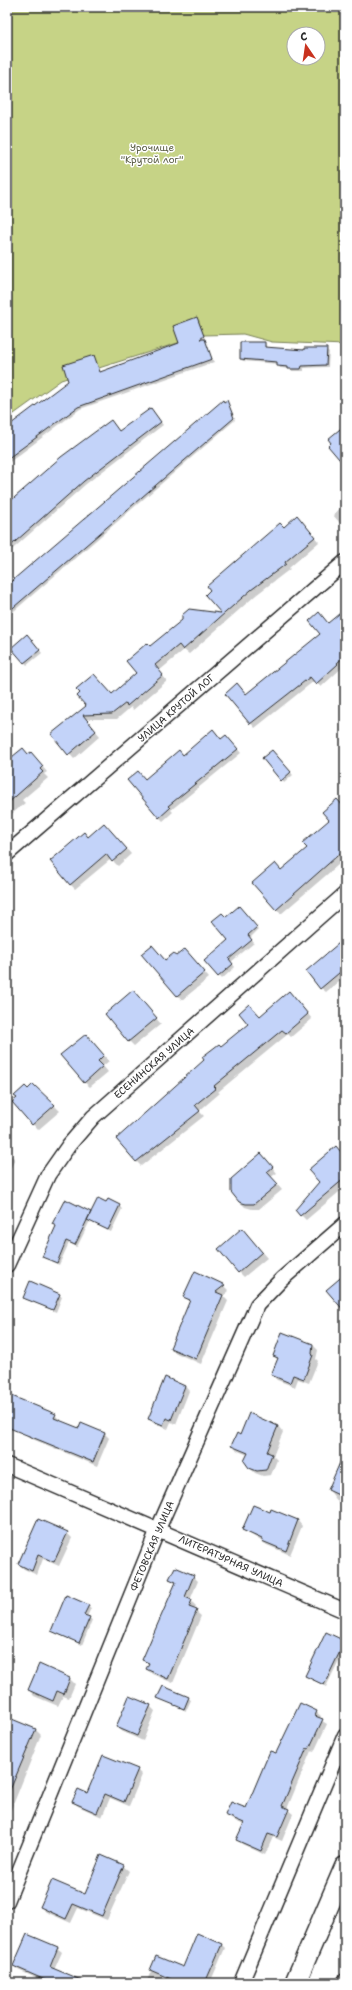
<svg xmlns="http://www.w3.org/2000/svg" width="352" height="1990" font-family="'Shantell Sans',sans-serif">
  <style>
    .green { fill: #c6d386; stroke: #787f58; fill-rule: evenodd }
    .shadow { fill: #0003 }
    .building { fill: #c3d3f9; stroke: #2b2b2b }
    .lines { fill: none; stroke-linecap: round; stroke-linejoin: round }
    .minor-casing { stroke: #2b2b2b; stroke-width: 17 }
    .secondary-casing { stroke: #2b2b2b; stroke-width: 23 }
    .minor { stroke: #fff; stroke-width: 14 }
    .secondary { stroke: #fff; stroke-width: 20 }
    .labels { text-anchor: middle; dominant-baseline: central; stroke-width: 3; stroke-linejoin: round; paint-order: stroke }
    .park-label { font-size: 10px; fill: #5a5d46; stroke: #fff }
    .street-label { font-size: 10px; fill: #2b2b2b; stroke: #fff }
  </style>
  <rect width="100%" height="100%" fill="#fff"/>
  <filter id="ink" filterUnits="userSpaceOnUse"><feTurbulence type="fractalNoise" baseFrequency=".025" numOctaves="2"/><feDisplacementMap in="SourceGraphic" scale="8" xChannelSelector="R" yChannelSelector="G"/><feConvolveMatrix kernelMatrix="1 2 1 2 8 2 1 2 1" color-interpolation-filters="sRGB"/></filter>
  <g filter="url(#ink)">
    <path class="green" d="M7 7H345V345L272 342 243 334 203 335 61 380 7 419ZM294 34H318V58H294Z"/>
    <path class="shadow" d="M196 318 199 320 205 339 204 340 214 362 80 409 7 464V428L70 381 94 356 101 373 180 344Z
      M265 343 267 349 305 351 326 349 329 352 328 367 304 368V371H291L290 369 280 368 278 364 243 361 241 359Z
      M227 401 235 420 7 617V587Z
      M153 412 163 425 86 484 7 554V506Z
      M345 504V529L333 515Z
      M301 522 319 542 289 568 290 569 256 595 189 654 184 650 159 671 167 681 133 710 131 707 117 719H86L100 736 74 759 53 735 112 695 138 673 150 647 183 620 189 610 223 615 206 595 284 528Z
      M345 610V665L321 687 314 681 255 728 226 694 242 689 246 695 321 634 328 624Z
      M29 638 42 653 27 665 13 648Z
      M229 739 241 753 171 810 173 812 163 821 159 817 145 780 184 756 221 740Z
      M274 754 293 775 284 783 282 780Z
      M28 755 35 758 47 772 44 774 48 778 22 800 25 803 8 817 10 820 7 822V772Z
      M345 804V859L281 914 276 909 281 871 308 848Z
      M109 829 131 854 118 866 111 859 75 889 70 884 84 833 89 838Z
      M241 910 258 930 250 938 254 943 231 962 235 967 222 979 206 961 230 940 226 918Z
      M345 946V976L326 992 321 988Z
      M143 954 166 961 176 957 189 955 209 978 182 1000Z
      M7 962 11 967 7 970Z
      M138 997 161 1024 134 1046 129 1041Z
      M294 997 312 1019 291 1037 288 1034 218 1092 220 1093 199 1111 204 1116 141 1166 136 1161 222 1048 260 1017Z
      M91 1040 109 1061 103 1066 108 1072 90 1087 84 1082Z
      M33 1085 60 1111 38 1130 14 1103Z
      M7 1152 15 1159 7 1176Z
      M345 1158V1187L306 1220 296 1210Z
      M266 1160 277 1173 271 1177 282 1190 259 1209H252L245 1207 233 1195 231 1188 232 1179Z
      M7 1182 10 1185 7 1193Z
      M107 1203 119 1206 122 1209 111 1232 90 1221 77 1247 69 1243 59 1265 43 1257 56 1227 53 1224 91 1213Z
      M247 1235 267 1258 244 1277 239 1272Z
      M224 1286 229 1291 223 1296 228 1301 201 1364 176 1353 171 1348 190 1302 185 1297Z
      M59 1295 62 1297 56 1312 24 1297Z
      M313 1345 318 1350 316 1359 318 1361 309 1383 298 1379 295 1387 277 1380 272 1375 278 1360 274 1356Z
      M166 1378 185 1386 189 1391 176 1424 171 1422 168 1429 153 1423 149 1418Z
      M7 1395 55 1415 59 1419V1421L79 1430 82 1424 105 1434 109 1438 97 1466 30 1438 25 1434 7 1424Z
      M278 1426 283 1432 273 1456 277 1460 271 1475 263 1476 255 1473 249 1467 248 1455 238 1451 232 1446 241 1436Z
      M345 1465V1505L338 1502 329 1490Z
      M7 1488 10 1490 7 1497Z
      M271 1511 298 1521 302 1526 290 1555 267 1545 244 1530 270 1514Z
      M67 1533 72 1538 59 1566 43 1559 37 1575 24 1569 19 1564Z
      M193 1576 198 1581 190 1600 196 1606 194 1610 201 1616 173 1683 152 1674 147 1669 149 1665 144 1660 176 1584 171 1579Z
      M88 1606 91 1608 87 1617 92 1620 82 1645 52 1631Z
      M344 1642 345 1648 326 1687 306 1676Z
      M39 1665 70 1679 75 1684 69 1698 63 1696 58 1706 34 1696 29 1690Z
      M159 1697 188 1698 191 1700 186 1711Z
      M150 1706 155 1711 143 1741 123 1732 117 1727Z
      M316 1712 321 1716 319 1719 327 1724 314 1752 311 1751 287 1809 293 1814 282 1841 273 1837 265 1855 242 1844 238 1840 244 1825 231 1819 226 1815 247 1809 277 1755Z
      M7 1718 36 1730 41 1735 7 1820Z
      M137 1770 142 1775 129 1806 110 1798 102 1817 78 1806 73 1802Z
      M123 1866 129 1871 107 1920 78 1908 71 1923 46 1912 41 1907 86 1895Z
      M221 1944 225 1948 210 1983H146L157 1957 183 1968Z
      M57 1948 62 1952 54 1970 82 1983H48L18 1970 14 1966Z"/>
    <path class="building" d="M197 317 204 336 200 339H205L212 359 78 407 7 459V427L68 381 63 365 94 355 100 372 179 343 173 326Z
      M240 342H265V347L304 350V348H327L326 365 302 366 301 369H288V367L277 366V362L240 359Z
      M223 400 224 402 227 400 234 418 7 613V585Z
      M151 408 161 422 84 481 7 549V504L61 457 111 420 119 431Z
      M345 425V466L328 446 331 443 328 439Z
      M297 515 315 537 285 562 286 564 251 590 183 650 179 645 155 665 163 675 127 706 126 703 112 714 83 715 96 731 68 755 51 734 86 706 77 696 80 693 76 689 94 674 112 694 136 673 126 661 147 643 150 646 182 620V615L189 609 221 613 205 595 210 590 207 586 280 523 284 527Z
      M345 609V656L337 663 338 664 316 684 310 677 250 724 225 694 237 683 246 694 320 634 309 621 319 612 328 623Z
      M27 634 40 650 24 663 11 648Z
      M213 729 221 739 226 735 238 749 168 806 170 808 159 818 127 780 138 771 145 779 179 750 183 755Z
      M23 748 28 754 31 752 43 766 40 769 43 772 7 804V761Z
      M272 750 291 772 281 781 262 758Z
      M337 799 345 808V849L276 910 252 883 275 863 281 870 307 848 302 843 329 820 322 812Z
      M104 823 127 849 112 862 106 854 70 885 50 861 84 832 88 837Z
      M239 906 257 927 248 935 252 940 229 959 233 964 218 977 204 961 228 940 212 921 222 913 226 917Z
      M345 938V968L320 989 306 971Z
      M152 945 165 960 174 953 176 956 185 949 205 972 177 996 141 954Z
      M133 990 157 1018 128 1042 105 1014Z
      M289 991 308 1014 286 1033 282 1030 214 1086 216 1088 195 1105 200 1111 136 1162 116 1139 204 1060 202 1057 219 1044 221 1046 248 1024 239 1013 249 1004 260 1016Z
      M86 1034 104 1055 98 1061 103 1066 84 1083 60 1055Z
      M33 1084 55 1105 32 1125 12 1102 17 1098 14 1096 25 1086 28 1089Z
      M336 1146 345 1157V1178L300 1216 295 1210 319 1182 308 1170Z
      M261 1153 273 1167 267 1172 278 1184 254 1204H246L239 1202 231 1192V1179Z
      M98 1198 106 1202 108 1199 120 1205 108 1230 87 1220Z
      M65 1199 91 1212 75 1245 66 1241 57 1263 42 1257 56 1226 52 1224Z
      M242 1228 262 1252 238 1273 218 1249Z
      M195 1271 225 1285 216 1292 223 1295 196 1359 170 1348 190 1300 183 1297Z
      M345 1274V1312L326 1290Z
      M30 1281 60 1294 53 1310 23 1298Z
      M282 1332 313 1344 312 1354 313 1355 304 1379 293 1375 290 1383 271 1375 278 1358 273 1356Z
      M165 1377 185 1386 171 1420 166 1418 163 1425 148 1419Z
      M7 1394 56 1414 54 1418 79 1428 81 1423 105 1433 93 1462 7 1427Z
      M249 1413 278 1426 267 1452 272 1454 266 1470 257 1471 249 1468 244 1461 248 1453 231 1446 237 1433 240 1435Z
      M345 1451V1498L328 1490Z
      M253 1505 270 1512 271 1509 298 1520 286 1551 262 1541V1539L242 1530Z
      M38 1519 68 1532 54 1562 38 1555 32 1571 18 1564Z
      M175 1567 194 1575 185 1597 192 1600 189 1607 197 1610 168 1679 146 1669 149 1663 142 1660 176 1582 169 1579Z
      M66 1595 89 1605 84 1615 90 1617 79 1643 51 1631Z
      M326 1632 345 1641 324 1685 305 1676Z
      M39 1664 70 1678 64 1694 57 1691 53 1701 28 1690Z
      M163 1686 189 1697 184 1709 157 1698Z
      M129 1696 151 1705 137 1736 116 1727Z
      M300 1703 317 1711 315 1716 323 1719 309 1749 307 1748 282 1806 289 1809 277 1837 268 1834 261 1851 236 1840 244 1823 225 1815 231 1802 246 1808 270 1751 276 1753Z
      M7 1717 36 1729 7 1797Z
      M103 1755 138 1769 124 1802 105 1794 97 1813 72 1802 78 1789 87 1793Z
      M101 1855 124 1865 102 1916 73 1904 66 1919 40 1907 52 1880 85 1894Z
      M197 1933 222 1944 205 1983H180L150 1970 156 1956 183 1967Z
      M27 1934 58 1947 50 1967 88 1983H52L13 1966Z"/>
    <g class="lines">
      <g class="minor-casing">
        <path id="minor" d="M7 854 345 562
          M7 1265 48 1175 69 1145 93 1117 345 894
          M7 1465 345 1611
          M7 1901 158 1529 257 1305 282 1279 345 1224
          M241 1983 345 1735
          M344 1983 345 1981"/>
      </g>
      <g class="secondary-casing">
        <path id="secondary" d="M295 1983 345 1867"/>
      </g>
      <use href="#minor" class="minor"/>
      <use href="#secondary" class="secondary"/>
    </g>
  </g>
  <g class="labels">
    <g class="park-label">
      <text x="152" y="147">Урочище<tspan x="152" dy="12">"Крутой лог"</tspan></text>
    </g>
    <g class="street-label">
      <text transform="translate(176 708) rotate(-41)">УЛИЦА КРУТОЙ ЛОГ</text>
      <text transform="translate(154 1063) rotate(-41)">ЕСЕНИНСКАЯ УЛИЦА</text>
      <text transform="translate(152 1546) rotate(-67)">ФЕТОВСКАЯ УЛИЦА</text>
      <text transform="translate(231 1561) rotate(24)">ЛИТЕРАТУРНАЯ УЛИЦА</text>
    </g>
  </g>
  <rect width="352" height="1990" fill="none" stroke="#fff" stroke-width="24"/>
  <rect x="12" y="12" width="328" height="1966" fill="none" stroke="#2b2b2b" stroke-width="1.5" filter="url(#ink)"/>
  <g transform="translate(306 46) rotate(347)"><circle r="19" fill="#ffffff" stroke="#aaaaaa"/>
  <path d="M0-3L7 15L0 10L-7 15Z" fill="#c8321e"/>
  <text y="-6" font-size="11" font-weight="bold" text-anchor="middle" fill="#2b2b2b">С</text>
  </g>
</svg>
